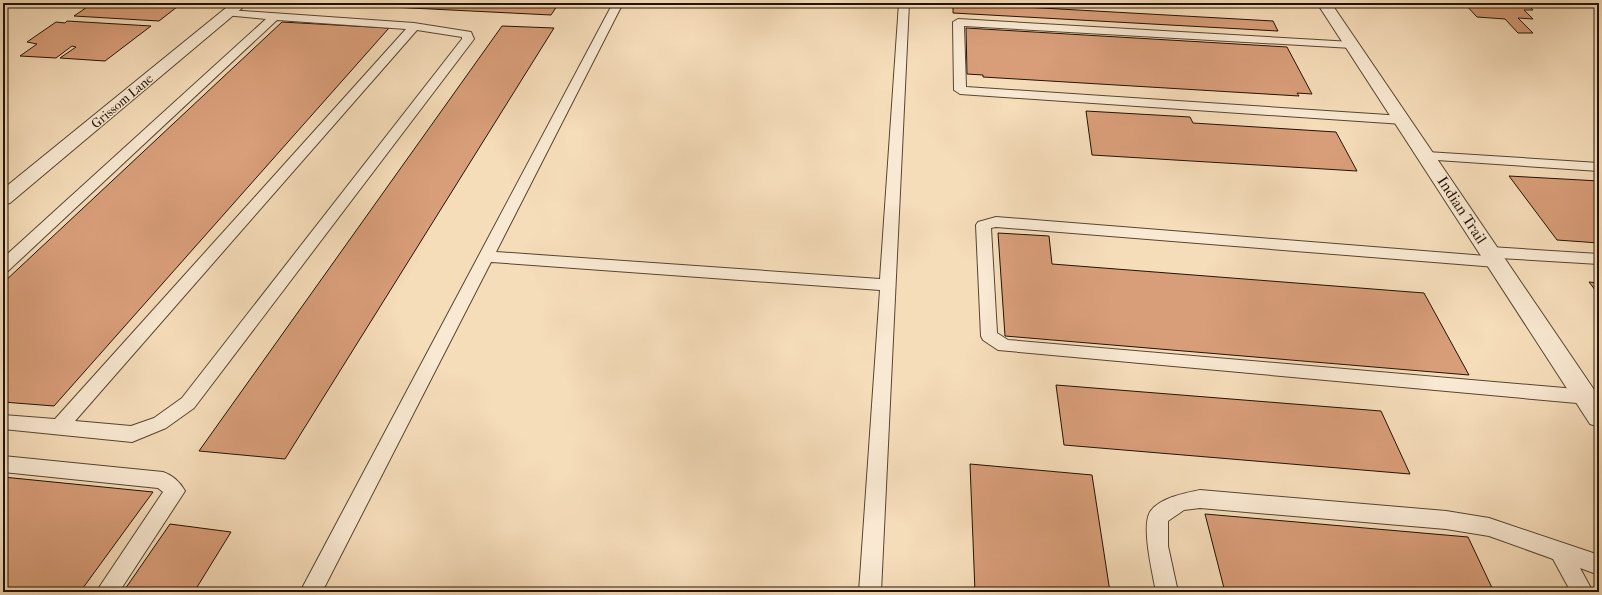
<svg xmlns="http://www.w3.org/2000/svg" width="1602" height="595" font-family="'IM FELL French Canon',serif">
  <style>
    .building { fill: #d89e79; stroke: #221203 }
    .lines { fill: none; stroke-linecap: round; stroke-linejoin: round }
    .lane-casing { stroke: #574531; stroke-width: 2 }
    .street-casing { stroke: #574531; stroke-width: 2 }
    .lane { fill: #f9e9d2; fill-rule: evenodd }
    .street { fill: #f9e9d2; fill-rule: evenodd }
    .labels { text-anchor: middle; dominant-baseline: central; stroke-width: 3; stroke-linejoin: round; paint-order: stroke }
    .far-street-label { font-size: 13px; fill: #221203; stroke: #f9e9d2 }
    .street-label { font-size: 15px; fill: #221203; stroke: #f9e9d2 }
  </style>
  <rect width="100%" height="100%" fill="#f6ddba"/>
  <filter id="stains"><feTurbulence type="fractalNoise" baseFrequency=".005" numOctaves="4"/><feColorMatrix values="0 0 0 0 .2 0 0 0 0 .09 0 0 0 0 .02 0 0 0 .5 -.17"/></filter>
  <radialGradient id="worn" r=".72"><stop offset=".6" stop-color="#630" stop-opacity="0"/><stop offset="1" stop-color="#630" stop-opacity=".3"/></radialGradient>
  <path class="building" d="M93 3H182L159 21 74 16Z
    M353 3H559L551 15 351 5Z
    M953 3 1273 21 1278 31 953 13Z
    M1464 3 1528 5 1533 10H1524L1533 19 1518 18 1533 33H1518L1505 19 1477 17Z
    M67 21 151 26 105 61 60 58 76 47 72 46 56 58 20 56 37 44 27 42 56 22 65 23Z
    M282 22 389 28 54 406 3 402V283Z
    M502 26 554 28 285 459 199 451Z
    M966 28 1287 47 1312 94 1297 93 1299 96 983 77V75L967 74Z
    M1086 111 1190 117 1193 123 1336 132 1357 171 1092 155Z
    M1509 176 1599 181V243L1557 240Z
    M998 233 1049 236 1052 264 1424 293 1469 375 1005 336Z
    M1589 282 1599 283V295Z
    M1056 385 1381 411 1410 474 1064 445Z
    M970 464 1092 475 1110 592H975Z
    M3 477 153 492 80 592H3Z
    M1205 514 1468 537 1494 592H1225Z
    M170 524 231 532 194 592H123Z"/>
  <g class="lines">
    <g class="lane-casing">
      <path id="lane" d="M613 3H623L496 252 880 279 899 3H909L881 592H859L880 290 491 262 322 592H300Z
        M229 10 414 23 471 32 474 39 194 408 166 428 132 442 3 429V415L55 419 406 29 277 20 8 271 3 272V258L266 19 225 15 224 13 225 11ZM417 30 462 37V39L182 398 154 418 131 426 75 421Z
        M958 19 1352 42 1358 45 1352 48 964 26 966 87 1403 116 1409 120 1403 124 960 94 954 90 953 22Z
        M1427 152 1599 163V171L1422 159 1420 156 1422 153Z
        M996 217 1486 256 1482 252 1485 248 1490 247 1599 254V264L1499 258 1504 262 1501 266 1496 267 996 227 991 228 997 333 1008 340 1599 391V405L998 350 983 340 981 336 976 225 978 222Z
        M3 456 163 472C172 475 180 482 185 491L119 592H96L163 492 158 488 3 472Z
        M1200 490 1446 511 1489 518 1599 555V575L1580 568 1593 592H1571L1553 559 1489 536 1446 529 1200 508 1184 510 1168 521V546L1178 592H1156C1153 575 1141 527 1150 512 1159 498 1185 493 1200 490Z"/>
    </g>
    <g class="street-casing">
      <path id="street" d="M232 3H248L10 203 3 205V189Z
        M1317 3H1331L1599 397V427L1590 424Z"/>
    </g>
    <use href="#lane" class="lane"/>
    <use href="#street" class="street"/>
  </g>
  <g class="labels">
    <g class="far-street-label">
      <text transform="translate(122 101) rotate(-40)">Grissom Lane</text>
    </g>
    <g class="street-label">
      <text transform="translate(1462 210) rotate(57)">Indian Trail</text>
    </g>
  </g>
  <rect width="1602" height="595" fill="none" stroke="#f6ddba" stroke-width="16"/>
  <rect x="4" y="4" width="1594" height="587" fill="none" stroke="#221203" stroke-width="2"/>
  <rect x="8" y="8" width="1586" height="579" fill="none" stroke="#221203"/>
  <rect width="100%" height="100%" filter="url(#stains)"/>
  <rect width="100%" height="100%" fill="url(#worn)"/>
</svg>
